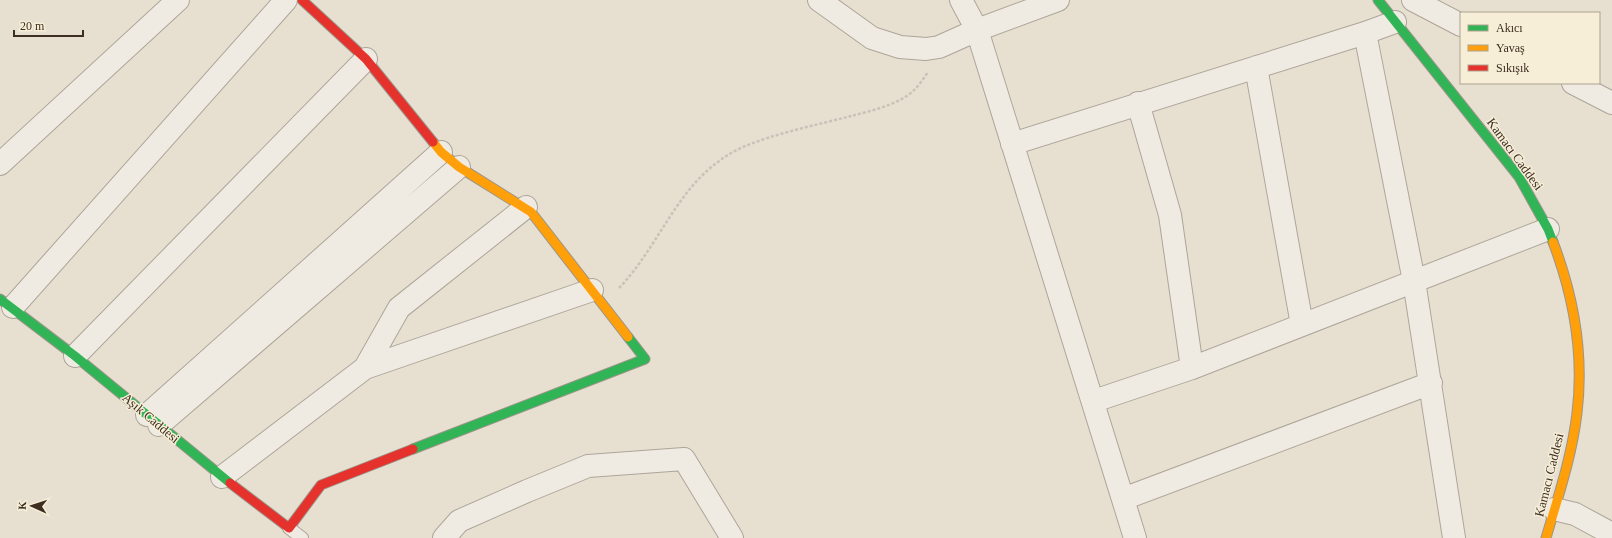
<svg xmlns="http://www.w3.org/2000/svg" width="1612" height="538" font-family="'Times New Roman',serif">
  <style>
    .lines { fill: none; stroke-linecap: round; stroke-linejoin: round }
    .lane-casing { stroke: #ada599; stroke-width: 14 }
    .street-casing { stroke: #ada599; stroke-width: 24 }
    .fast-casing { stroke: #9c958a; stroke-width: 11 }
    .slow-casing { stroke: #9c958a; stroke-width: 11 }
    .jam-casing { stroke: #9c958a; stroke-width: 11 }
    .path { stroke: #c8c2b9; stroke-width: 2.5; stroke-dasharray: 3 2; stroke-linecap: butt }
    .lane { stroke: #efebe3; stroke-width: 12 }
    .street { stroke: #efebe3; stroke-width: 22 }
    .fast { stroke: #30b455; stroke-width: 9 }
    .slow { stroke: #ff9f0a; stroke-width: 9 }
    .jam { stroke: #e5322d; stroke-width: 9 }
    .labels { text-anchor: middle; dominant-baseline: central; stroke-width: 3; stroke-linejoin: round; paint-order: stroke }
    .street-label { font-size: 13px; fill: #3d2e20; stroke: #f7eed8 }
  </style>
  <rect width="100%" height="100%" fill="#e7e0d1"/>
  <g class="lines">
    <g class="lane-casing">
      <path id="lane" d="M289 528 302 538"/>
    </g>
    <g class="street-casing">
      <path id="street" d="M819 0 872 38 900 47 926 49 939 47 977 30 1058 0
        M961 0 977 30 1135 538
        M1413 0 1461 25
        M1395 22 1365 33 1414 281 1454 538
        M1256 67 1302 325
        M1573 83 1612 103
        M1138 103 1170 215 1192 368
        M1012 144 1365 33
        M0 164 178 0
        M13 307 286 0
        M75 356 366 59
        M365 368 399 308 526 207
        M1094 401 1192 368 1548 229
        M147 415 441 152
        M159 425 459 167
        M222 477 365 368 592 290
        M1123 499 1431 383
        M1554 509 1575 514 1612 534
        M444 538 459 521 527 491 588 466 684 459 732 538"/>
    </g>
    <g class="fast-casing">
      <path id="fast" d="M1378 0 1519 177 1548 229 1553 242
        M0 299 75 356 230 483
        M413 449 645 359 628 337"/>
    </g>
    <g class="slow-casing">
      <path id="slow" d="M433 142 441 152 459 167 531 212 628 337
        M1546 538C1558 497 1572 456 1577 413 1584 355 1574 297 1553 242"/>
    </g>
    <g class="jam-casing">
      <path id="jam" d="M302 0 366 59 433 142
        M230 483 289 528 321 485 413 449"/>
    </g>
    <path class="path" d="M619 288C664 241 679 176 743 147 776 133 817 125 851 116 871 111 901 104 915 89 920 84 924 78 928 72"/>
    <use href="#lane" class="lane"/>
    <use href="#street" class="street"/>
    <use href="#fast" class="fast"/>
    <use href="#slow" class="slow"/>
    <use href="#jam" class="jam"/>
  </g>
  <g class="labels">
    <g class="street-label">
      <text transform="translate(1515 154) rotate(54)">Kamacı Caddesi</text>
      <text transform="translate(151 418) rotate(40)">Aşık Caddesi</text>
      <text transform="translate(1549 475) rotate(-76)">Kamacı Caddesi</text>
    </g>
  </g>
  <rect x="1460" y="12" width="140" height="72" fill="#f7eed8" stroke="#ada18e"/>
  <rect x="1468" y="25" width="20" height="6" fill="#30b455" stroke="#ada18e"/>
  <text x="1496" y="32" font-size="12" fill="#3d2e20">Akıcı</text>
  <rect x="1468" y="45" width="20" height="6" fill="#ff9f0a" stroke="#ada18e"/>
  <text x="1496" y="52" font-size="12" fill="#3d2e20">Yavaş</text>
  <rect x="1468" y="65" width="20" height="6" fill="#e5322d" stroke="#ada18e"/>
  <text x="1496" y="72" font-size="12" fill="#3d2e20">Sıkışık</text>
  <g transform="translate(32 506) rotate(273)" stroke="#f7eed8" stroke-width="3" paint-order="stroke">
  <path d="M0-3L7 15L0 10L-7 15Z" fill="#3d2e20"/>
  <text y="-6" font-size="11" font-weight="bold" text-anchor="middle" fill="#3d2e20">K</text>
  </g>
  <path d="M14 30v6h69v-6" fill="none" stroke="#3d2e20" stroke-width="2"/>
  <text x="20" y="30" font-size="12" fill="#3d2e20" stroke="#f7eed8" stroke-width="3" paint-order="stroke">20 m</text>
</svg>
